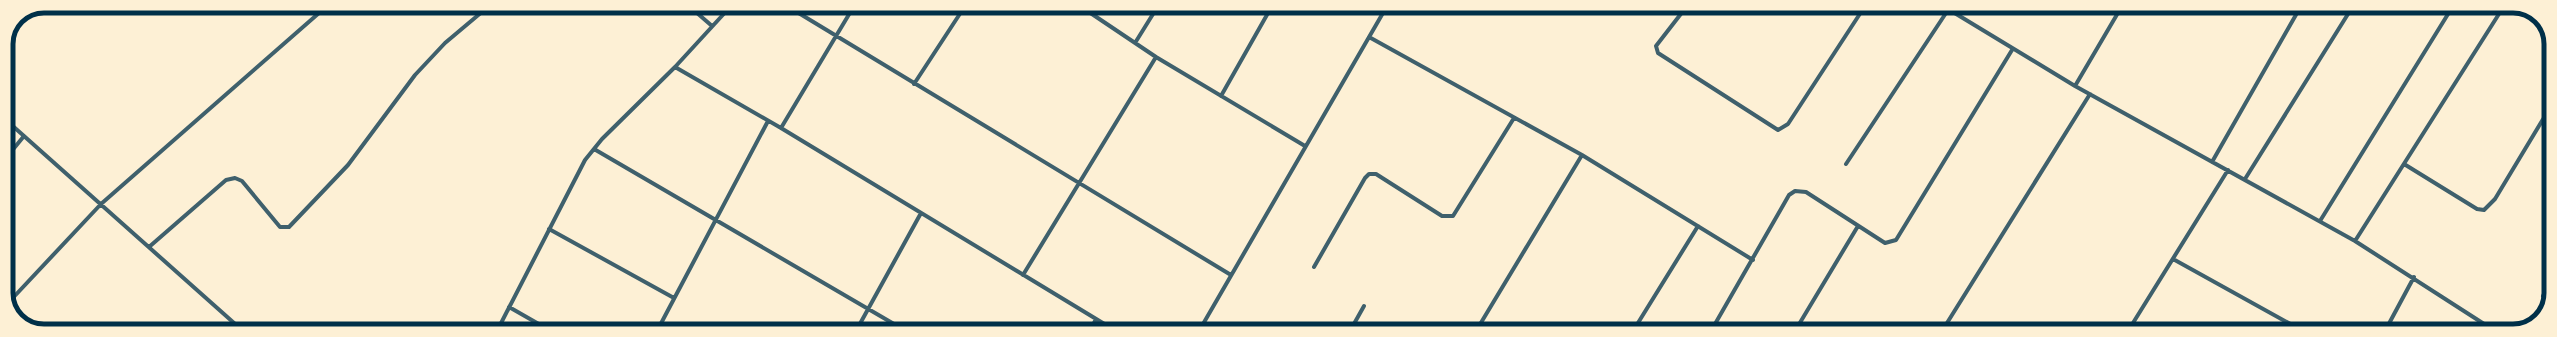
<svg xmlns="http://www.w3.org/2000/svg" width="2557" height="337" font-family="'Exo 2',sans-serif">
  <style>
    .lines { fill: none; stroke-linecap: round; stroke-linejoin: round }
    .minor { stroke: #3f606c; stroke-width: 4 }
    .rim { fill: none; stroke: #003049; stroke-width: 5 }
  </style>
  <rect width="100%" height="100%" fill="#fdf0d5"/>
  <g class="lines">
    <path class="minor" d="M689 6 712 26
      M787 6 1231 275
      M1080 6 1156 57 1305 146
      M1687 6 1656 46 1658 53 1778 130 1788 124 1865 6
      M1943 6 2075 86 2355 241 2495 331
      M1369 37 1582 155 1753 260
      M1135 43 1158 6
      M675 67 781 128 1116 331
      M914 84 965 6
      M2075 86 2122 6
      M1221 96 1272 6
      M6 120 243 331
      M781 128 854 6
      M594 149 906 331
      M6 158 24 136
      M2212 162 2301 6
      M1846 164 1948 10
      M2404 164 2477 209 2484 210 2495 199 2551 106
      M2245 179 2353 6
      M2320 221 2453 6
      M549 229 674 298
      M2355 241 2504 6
      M149 247 226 180 235 178 242 181 280 227H289L348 165 415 75 445 43 489 6
      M2173 259 2303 331
      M1314 267 1365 178 1369 174H1376L1442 216H1453L1514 118
      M1023 275 1156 57
      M2543 296 2551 283
      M9 302 101 204 327 6
      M509 307 551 331
      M497 331 585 160 602 139 675 67 731 6
      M657 331 768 121
      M856 331 921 213
      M1090 331 1096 319
      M1199 331 1387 6
      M1350 331 1364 306
      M1476 331 1582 155
      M1633 331 1698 226
      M1711 331 1789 195 1795 191 1806 192 1885 243 1896 240 2012 50
      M1795 331 1858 226
      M1942 331 2090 94
      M2128 331 2228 170
      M2385 331 2414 277"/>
  </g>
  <path d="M0 0H2557V337H0ZM44 13H2513A31 31 0 0 1 2544 44V293A31 31 0 0 1 2513 324H44A31 31 0 0 1 13 293V44A31 31 0 0 1 44 13Z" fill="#fdf0d5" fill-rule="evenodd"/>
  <path class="rim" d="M44 13H2513A31 31 0 0 1 2544 44V293A31 31 0 0 1 2513 324H44A31 31 0 0 1 13 293V44A31 31 0 0 1 44 13Z"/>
</svg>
